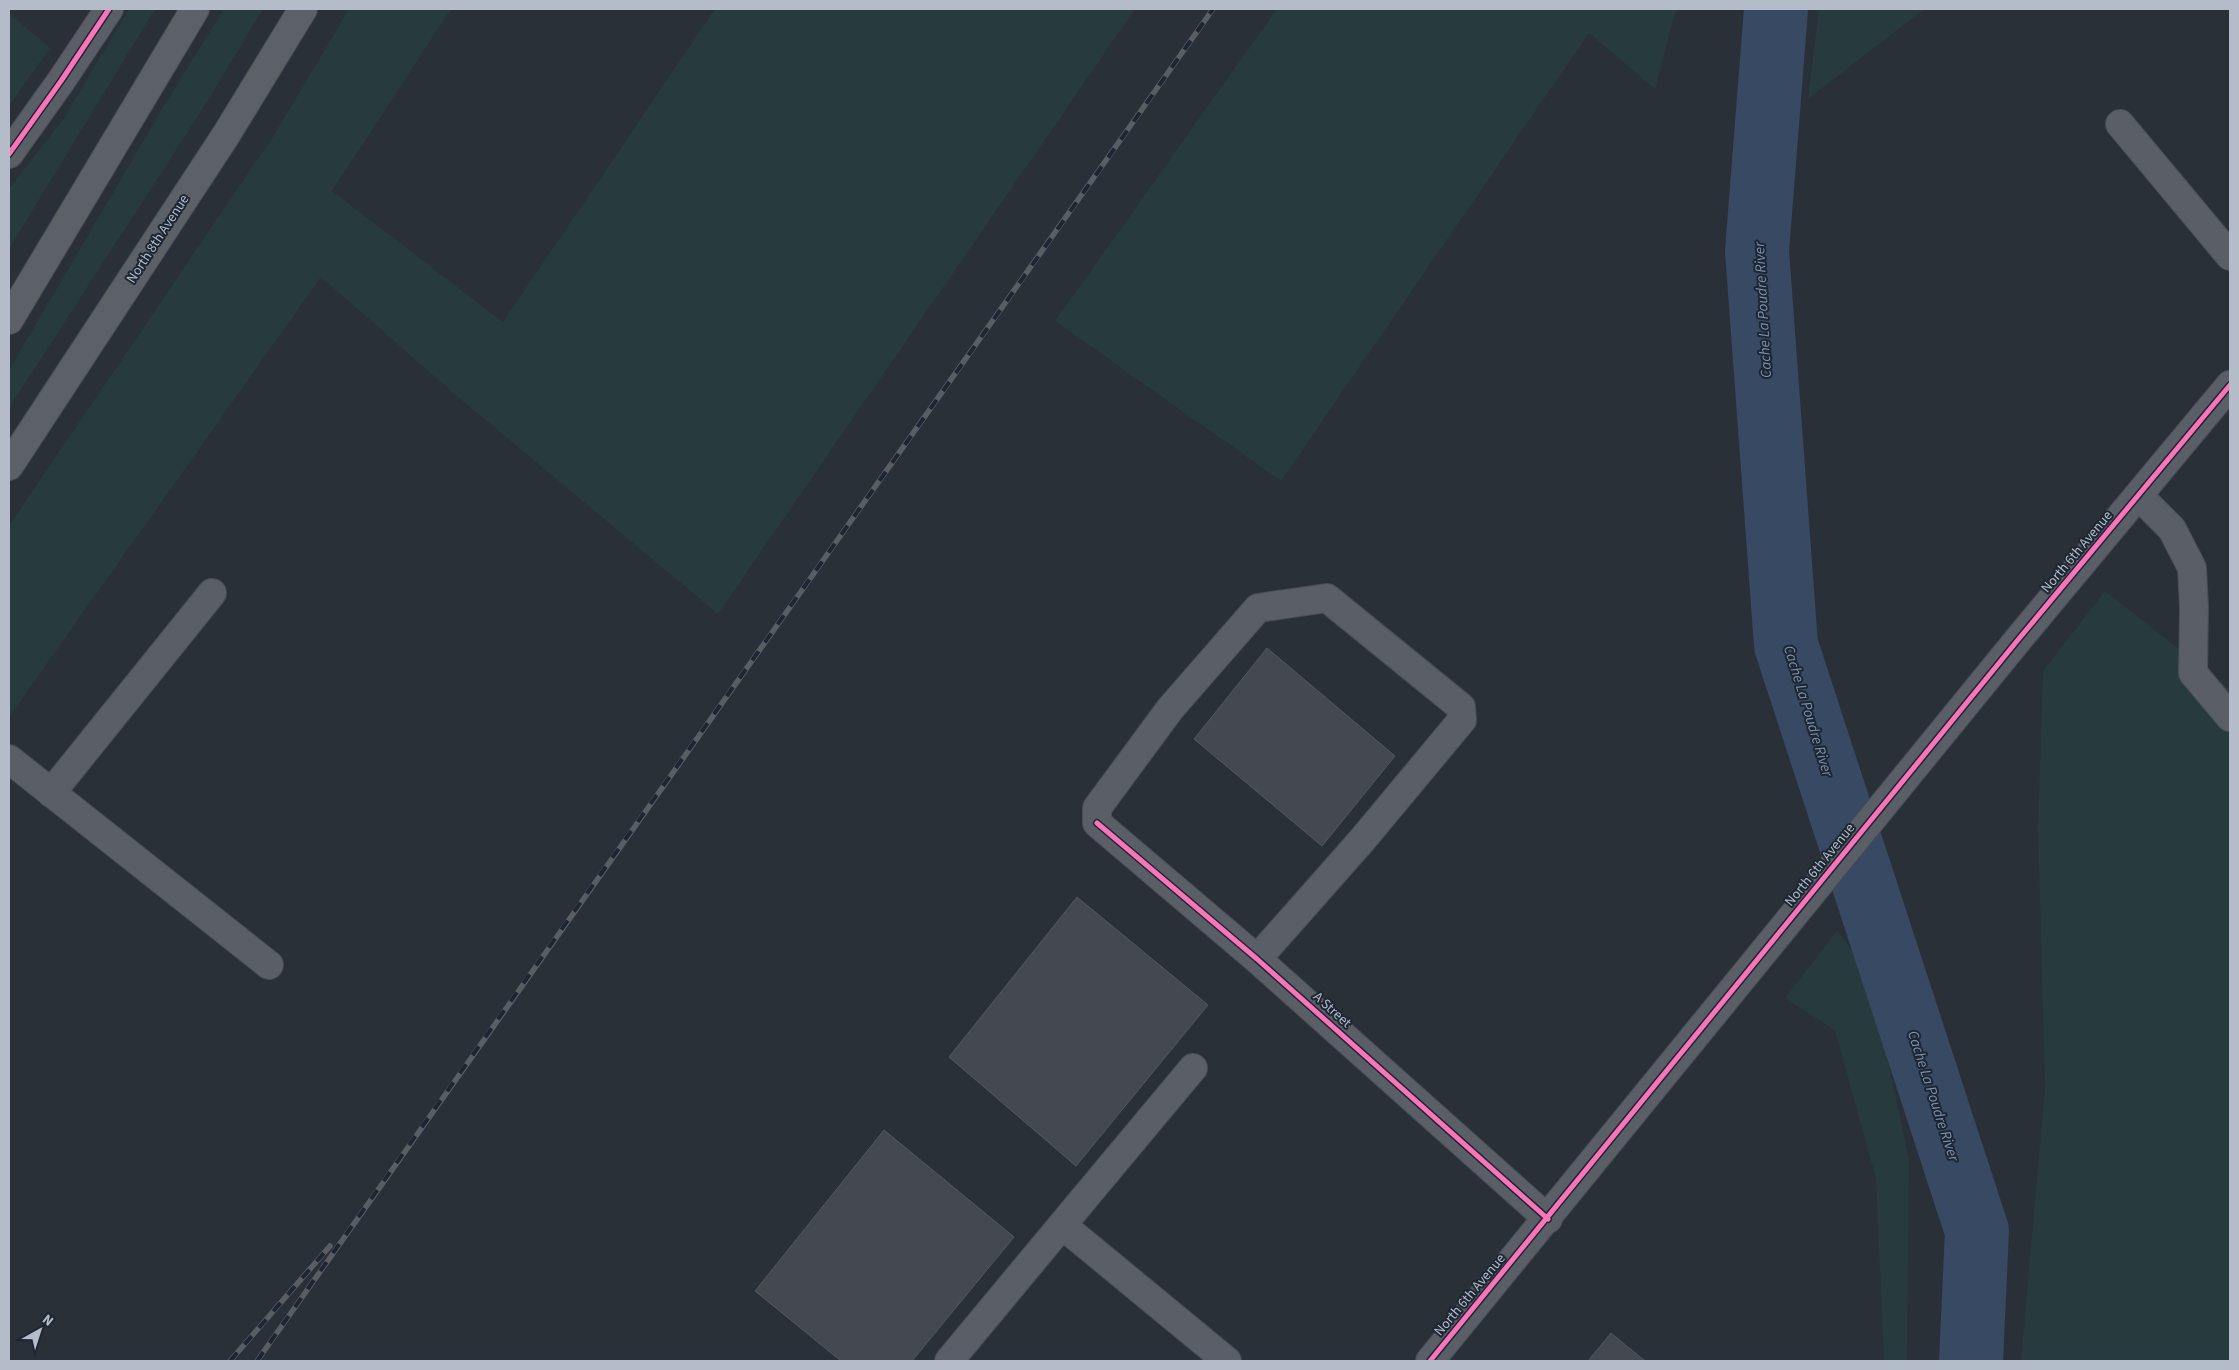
<svg xmlns="http://www.w3.org/2000/svg" width="2239" height="1370" font-family="'Source Sans 3',sans-serif">
  <style>
    .green { fill: #273a3e }
    .lines { fill: none; stroke-linecap: round; stroke-linejoin: round }
    .river { stroke: #384963; stroke-width: 64 }
    .building { fill: #444950; stroke: #52575f }
    .minor-casing { stroke: #484c53; stroke-width: 30 }
    .major-casing { stroke: #484c55; stroke-width: 30 }
    .minor { stroke: #5a5e66; stroke-width: 28 }
    .major { stroke: #5c6168; stroke-width: 28 }
    .rail-casing { stroke: #595d64; stroke-width: 5.5 }
    .rail { stroke: #1d2633; stroke-width: 4; stroke-dasharray: 11; stroke-linecap: butt }
    .cycleway-casing { stroke: #1d2633; stroke-width: 8 }
    .cycleway { stroke: #fb73b8; stroke-width: 5 }
    .labels { text-anchor: middle; dominant-baseline: central; stroke-width: 4; stroke-linejoin: round; paint-order: stroke }
    .street-label { font-size: 14px; fill: #b4bcc9; stroke: #1d2633 }
    .water-label { font-size: 15px; font-style: italic; fill: #7c92b1; stroke: #1d2633 }
  </style>
  <rect width="100%" height="100%" fill="#2a3038"/>
  <path class="green" d="M129 9H155L9 249V189L64 118Z
    M224 9H263L202 110 9 408V370L168 99Z
    M349 9H451L332 191 503 322 715 9H1135L718 614 451 391 321 277 9 717V526L274 135Z
    M1277 9H1676L1655 89 1589 33 1281 481 1055 321Z
    M1819 9H1924L1808 99Z
    M9 13 50 48 9 106Z
    M2105 591 2230 689V1361H2021L2045 1087 2038 828 2043 671Z
    M1837 931 1869 971 1909 1160 1907 1361H1884L1876 1179 1835 1030 1785 998Z"/>
  <g class="lines">
    <path class="river" d="M1776 9 1757 251 1786 645 1977 1231 1971 1361"/>
  </g>
  <path class="building" d="M1267 648 1395 756 1322 846 1194 739Z
    M1077 897 1208 1005 1076 1166 949 1057Z
    M884 1130 1014 1237 912 1361H841L755 1291Z
    M1611 1333 1645 1361H1588Z"/>
  <g class="lines">
    <g class="minor-casing">
      <path id="minor" d="M2120 124 2230 256
        M9 154 61 81 109 9
        M2139 496 2172 529 2192 568 2194 608 2193 673 2230 717
        M9 759 269 965
        M51 793 212 593
        M1257 959 1363 839 1462 720 1461 707 1327 598 1258 608 1170 709 1097 808V823L1257 959 1548 1219
        M1062 1225 1193 1068
        M949 1361 1062 1225 1227 1361
        M1430 1361 2017 641 2230 385"/>
    </g>
    <g class="major-casing">
      <path id="major" d="M9 320 195 9
        M9 466 226 135 303 9"/>
    </g>
    <use href="#minor" class="minor"/>
    <use href="#major" class="major"/>
    <g class="rail-casing">
      <path id="rail" d="M230 1361 330 1246
        M257 1361C574 910 895 460 1213 9"/>
    </g>
    <use href="#rail" class="rail"/>
    <g class="cycleway-casing">
      <path id="cycleway" d="M9 154 61 81 109 9
        M1097 823 1257 959 1548 1219
        M1430 1361 2017 641 2230 385"/>
    </g>
    <use href="#cycleway" class="cycleway"/>
  </g>
  <g class="labels">
    <g class="street-label">
      <text transform="translate(158 239) rotate(-57)">North 8th Avenue</text>
      <text transform="translate(2077 552) rotate(-50)">North 6th Avenue</text>
      <text transform="translate(1820 865) rotate(-51)">North 6th Avenue</text>
      <text transform="translate(1332 1010) rotate(42)">A Street</text>
      <text transform="translate(1470 1295) rotate(-50)">North 6th Avenue</text>
    </g>
    <g class="water-label">
      <text transform="translate(1763 310) rotate(-93)">Cache La Poudre River</text>
      <text transform="translate(1808 711) rotate(73)">Cache La Poudre River</text>
      <text transform="translate(1933 1096) rotate(72)">Cache La Poudre River</text>
    </g>
  </g>
  <rect width="2239" height="1370" fill="none" stroke="#b4bcc9" stroke-width="20"/>
  <g transform="translate(40 1330) rotate(39)" stroke="#1d2633" stroke-width="4" paint-order="stroke">
  <path d="M0-4L9 19L0 12L-9 19Z" fill="#b4bcc9"/>
  <text y="-8" font-size="14" font-weight="bold" text-anchor="middle" fill="#b4bcc9">N</text>
  </g>
</svg>
